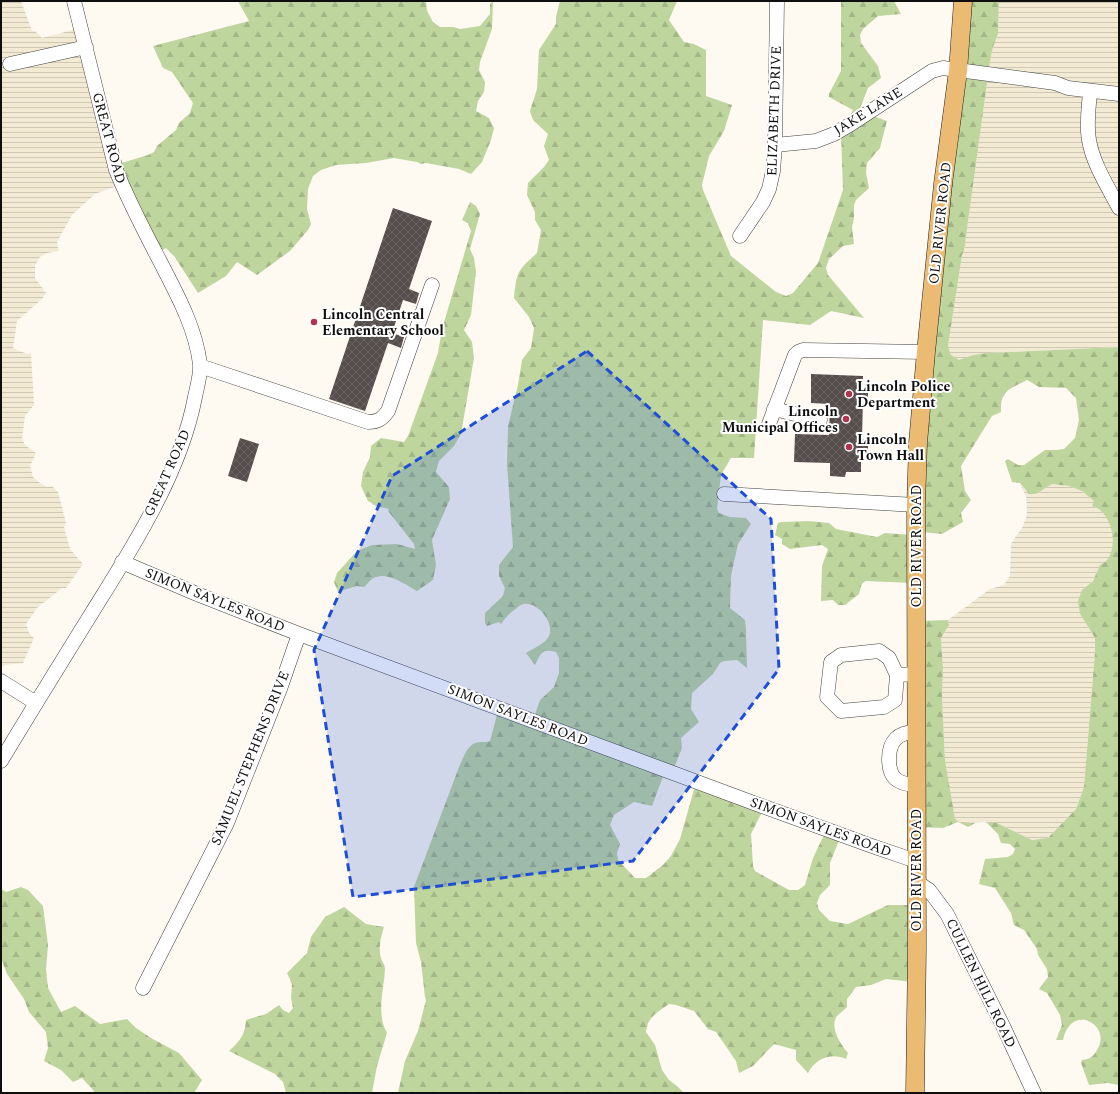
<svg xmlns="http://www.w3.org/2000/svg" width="1120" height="1094" font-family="Spectral,serif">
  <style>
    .farmland { fill: url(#farmland-rules) }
    .forest { fill: url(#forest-firs) }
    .building { fill: url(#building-cross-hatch) }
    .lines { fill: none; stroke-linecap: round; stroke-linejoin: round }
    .minor-casing { stroke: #414141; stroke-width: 15 }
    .major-casing { stroke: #1f1f1f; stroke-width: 19 }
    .minor { stroke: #fff; stroke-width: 14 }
    .major { stroke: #ebbb73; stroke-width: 18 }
    .marked { fill: #1d4ed8; fill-opacity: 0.2; stroke: #1d4ed8; stroke-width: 3; stroke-dasharray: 8 5; stroke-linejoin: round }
    .poi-dot { fill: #b1334d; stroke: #fff; stroke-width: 1.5 }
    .labels { text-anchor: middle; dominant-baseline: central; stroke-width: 4; stroke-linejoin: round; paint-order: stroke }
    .street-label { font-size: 14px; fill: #0e0e0e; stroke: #fff }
    .poi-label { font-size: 14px; font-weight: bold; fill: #0e0e0e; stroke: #fff; text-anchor: start }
  </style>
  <defs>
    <pattern id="farmland-rules" width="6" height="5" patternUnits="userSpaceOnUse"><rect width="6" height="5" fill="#f2ead3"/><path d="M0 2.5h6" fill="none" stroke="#cec8b4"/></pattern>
    <pattern id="forest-firs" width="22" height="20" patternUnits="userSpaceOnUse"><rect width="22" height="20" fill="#bfd59e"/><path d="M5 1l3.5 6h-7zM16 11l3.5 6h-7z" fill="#a3b687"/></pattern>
    <pattern id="building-cross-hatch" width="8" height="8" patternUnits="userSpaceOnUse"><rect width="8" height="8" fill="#564e4c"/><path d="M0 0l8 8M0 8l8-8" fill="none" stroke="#696361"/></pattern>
  </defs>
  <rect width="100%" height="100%" fill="#fef9f1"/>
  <path class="farmland" d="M1 1H21L32 31H35L42 38 76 29 117 186 95 194 72 215 57 242 59 251 47 253 40 257 35 265V278L46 293 42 299 17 321 13 348 27 354 31 353 34 405 25 416 22 438 25 445 36 453 30 466 33 477 40 483 47 487 52 486 58 492 66 523 64 527 70 549 83 564 66 588H62L37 608 26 624 29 633 34 638 23 663 4 665 1 668Z
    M999 1H1119V347L988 353 973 355 959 361 951 355 948 346 962 255 964 251 990 61 993 47 998 34Z
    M1020 484 1029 494H1036L1052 484 1069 486 1082 491 1094 501 1095 507 1106 515 1114 525 1119 542 1116 554 1112 559 1100 565 1093 581 1082 590 1080 614 1095 638V652L1084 787 1076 809 1063 823 1048 838 1032 840 997 823H987L985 822 961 823 955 820 945 760 942 697 943 668 941 638 949 625 948 620 990 589 1004 585 1010 576 1011 544 1014 539 1022 528 1026 518 1027 511 1026 496Z"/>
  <path class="forest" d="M238 1H426L427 11 433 22 440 27H453L460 29 480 26 490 14V4L493 1 492 29 480 62 479 70 485 82 484 92 478 101 476 111 489 118 494 128 491 140 482 162 471 174 459 169 426 163 421 164 417 162 394 158 366 163 336 165 321 170 313 176 308 189 307 209 311 224 308 230 290 251 257 275 237 262 226 276 198 293 174 256 166 248 156 254 115 165 148 155 154 152 157 146 176 130 179 123 190 113 193 103 172 72 163 68 153 46 249 21Z
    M560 1H677L669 20 684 42 694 44 706 50V96L732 105 724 131 709 156 702 185 703 190 731 256 776 292 786 296 793 293 818 263 843 190 841 133 853 110 829 97V94L841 71V1H894L901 14 878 16 863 29 860 35 861 43 878 66 881 78 868 88 859 111 887 121 880 148 867 163 866 173 869 188 856 200 854 205V218L852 227 854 244 843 246 829 259 826 268 828 275 864 318 831 311 810 325 763 320 754 458H731L721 475 717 509 719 513 730 517 746 518 751 524 738 544 731 576 730 608 745 620 746 630 747 668 737 660 724 661 720 663 713 674 692 693 691 709 699 722 681 738 682 748 672 773 664 774 652 806 634 802 614 815 610 825 620 844 617 853 618 860 635 878H646L663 865 671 856 680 839 695 786 763 810 751 834 753 866 755 871 789 890H798L805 885 813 858 824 835 840 838 830 863V885L820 895 817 903 819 910 830 921 848 924 888 905H913V982L886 979 871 985 856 987 847 999V1007C844 1010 840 1013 837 1016 829 1027 841 1045 848 1053L846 1059C831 1052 815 1059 808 1073L796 1060V1050L774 1044 753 1066 739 1073 736 1061 716 1032 708 1029 694 1011 676 1005 669 1004C657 1013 648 1016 646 1032L655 1045 662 1070 669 1080 677 1086 684 1093H398L405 1061 418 1031 426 1000 425 997 421 962 416 943 414 887 459 767C463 759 466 747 475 743 480 741 485 743 490 741L497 715 532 723 540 700 554 687 559 673V658L556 652C541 648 541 654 535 665L526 653C532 649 542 645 547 639 558 626 538 601 524 604 521 604 517 608 514 610 508 615 505 618 501 624L499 622 487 626 485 623V613L503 596 505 588 499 576V565L513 547 507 464 508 426 518 385 522 360 531 348 534 328 529 317 514 298C517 271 517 271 537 253L541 230 535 220V212L527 195 528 183 544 167 549 160 544 146 548 134 533 120 530 111 537 89 539 50 556 24V17Z
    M963 1H999L998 34 993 47 990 61 964 251 962 255 948 346 951 355 959 360 973 355 988 353 1119 347V1085L1107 1083 1089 1085 1081 1063 1082 1060C1090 1059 1093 1057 1097 1050 1113 1025 1071 1002 1063 1040H1056L1062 1025 1060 1015 1047 993 1039 989 1048 977 1047 969 1038 955 1037 949 1024 930 1014 925 1011 913 995 888 979 884 985 859 1008 857 1013 854 1015 849 1010 844 1001 843 998 834 987 823H997L1032 840 1048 838 1076 809 1084 787 1095 652V638L1080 614 1078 601 1082 590 1093 581 1100 565C1120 558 1116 513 1092 506L1094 501 1082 491 1069 486 1052 484 1036 494H1029L1020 483 1012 482 1005 461 1008 459 1018 465H1024L1045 450H1056L1064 449 1075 438 1079 420 1076 398 1066 388 1039 387 1027 380C1010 389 1000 390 1001 412L992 416 961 466 965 491 971 500 961 513 963 522 942 534 914 531Z
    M470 202 476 206 480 214 470 249 474 258 476 272 471 315 464 330 472 342 474 358 461 434 454 446 439 461 436 472 449 487 450 499 432 540 436 565 433 580 417 591C406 585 389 572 376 577 370 579 369 583 364 587L356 586 338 592 334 582 337 573 357 551 372 545 397 544 415 549 414 544 388 511 389 509 376 506 368 501 361 486 363 472 370 457 371 446 381 438 404 442 408 436 438 353 442 329 471 231 468 223 462 220Z
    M808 521 829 523 836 529 877 537 885 533 913 535V583L866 581 862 583 859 594 845 605H838L833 600 821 601 822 566 828 549 822 545 790 549 782 544V539L775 535 778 523 781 522Z
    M948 620 949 625 941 638 943 668 942 697 945 760 955 819 961 823H975L968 827 958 822 943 828 917 827 916 621Z
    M21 887 28 890 43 906 48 945 46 969 48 988 61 1012 75 1006 100 1024 127 1019 136 1028 151 1038 179 1053 202 1080 194 1093H93L94 1091 82 1078 73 1082 61 1070 44 1061 48 1048 46 1032 29 1012 24 999 7 974 1 958V889L6 892Z
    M344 907 366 924 384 927C381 936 378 948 381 958 382 962 385 964 385 969 384 990 376 1014 387 1033L377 1066 372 1093H286L283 1082 275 1074 229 1051C240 1041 245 1035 246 1020L266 1014 279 1005 283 1010 289 1013 293 1008 291 998 292 984 287 973 307 953 311 937 325 917Z"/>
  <path class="building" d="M393 208 432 221 409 289 419 293 416 304 403 300 392 333 404 337 401 348 388 343 365 411 329 399Z
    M811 374 863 376V388H868V398H863L862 439H868V452L861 451V472H846L845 477 830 476V463L794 462 795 434 829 435 830 404 811 403Z
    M240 438 259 444 247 482 228 476Z"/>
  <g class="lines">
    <g class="minor-casing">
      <path id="minor" d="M10 64 86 47
        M1090 91C1089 107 1086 124 1089 140 1093 164 1108 187 1119 208
        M775 145 816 141 834 134 851 124 932 71 943 68 1055 83 1068 88 1119 94
        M740 236 763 202 769 189 773 171 775 145 777 1
        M200 366 368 422C378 422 382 419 388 411L432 285
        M774 409 820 420
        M769 424 795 355 798 352 803 350 926 352
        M724 494 916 505
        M122 562 197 594 299 634 751 802 872 846 916 861
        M897 675 895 700 884 707 841 711 827 697 831 662 841 655 879 651 889 658 897 675 916 674
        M1 681 36 703
        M916 732C898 732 889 741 889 759 889 778 897 784 916 785
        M1 761C31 711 62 661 93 611 133 547 181 472 195 397 197 387 201 374 200 364 196 331 180 300 165 271 148 238 130 205 116 170L74 1
        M917 882 929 890 947 914 1003 1026 1034 1093
        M143 988 227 823 280 689 299 634"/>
    </g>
    <g class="major-casing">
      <path id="major" d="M915 1093 917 948 916 505 918 443 926 352 943 184 958 71 963 1"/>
    </g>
    <use href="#minor" class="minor"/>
    <use href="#major" class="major"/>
  </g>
  <path class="marked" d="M587 351 771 519 779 669 633 861 353 897 314 650 392 476Z"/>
  <g class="poi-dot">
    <circle cx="314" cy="322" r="4"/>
    <circle cx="849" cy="394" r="4"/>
    <circle cx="846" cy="419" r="4"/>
    <circle cx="849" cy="447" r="4"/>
  </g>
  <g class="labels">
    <g class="street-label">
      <text transform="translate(774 111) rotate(-88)">ELIZABETH DRIVE</text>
      <text transform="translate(868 111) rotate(-32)">JAKE LANE</text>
      <text transform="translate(109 138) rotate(75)">GREAT ROAD</text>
      <text transform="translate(940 223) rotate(-84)">OLD RIVER ROAD</text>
      <text transform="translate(167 473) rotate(-66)">GREAT ROAD</text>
      <text transform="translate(916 546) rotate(-90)">OLD RIVER ROAD</text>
      <text transform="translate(215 600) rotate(22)">SIMON SAYLES ROAD</text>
      <text transform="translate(518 715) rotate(21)">SIMON SAYLES ROAD</text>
      <text transform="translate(250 758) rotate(-68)">SAMUEL STEPHENS DRIVE</text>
      <text transform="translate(821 827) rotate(20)">SIMON SAYLES ROAD</text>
      <text transform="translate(916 870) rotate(-90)">OLD RIVER ROAD</text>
      <text transform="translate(981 983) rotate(64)">CULLEN HILL ROAD</text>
    </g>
    <g class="poi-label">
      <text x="322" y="314">Lincoln Central<tspan x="322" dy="16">Elementary School</tspan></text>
      <text x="857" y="386">Lincoln Police<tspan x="857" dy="16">Department</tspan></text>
      <text x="838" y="411" text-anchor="end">Lincoln<tspan x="838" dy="16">Municipal Offices</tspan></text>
      <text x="857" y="439">Lincoln<tspan x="857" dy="16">Town Hall</tspan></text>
    </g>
  </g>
  <rect width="1120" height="1094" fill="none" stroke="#0e0e0e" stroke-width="4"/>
</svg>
